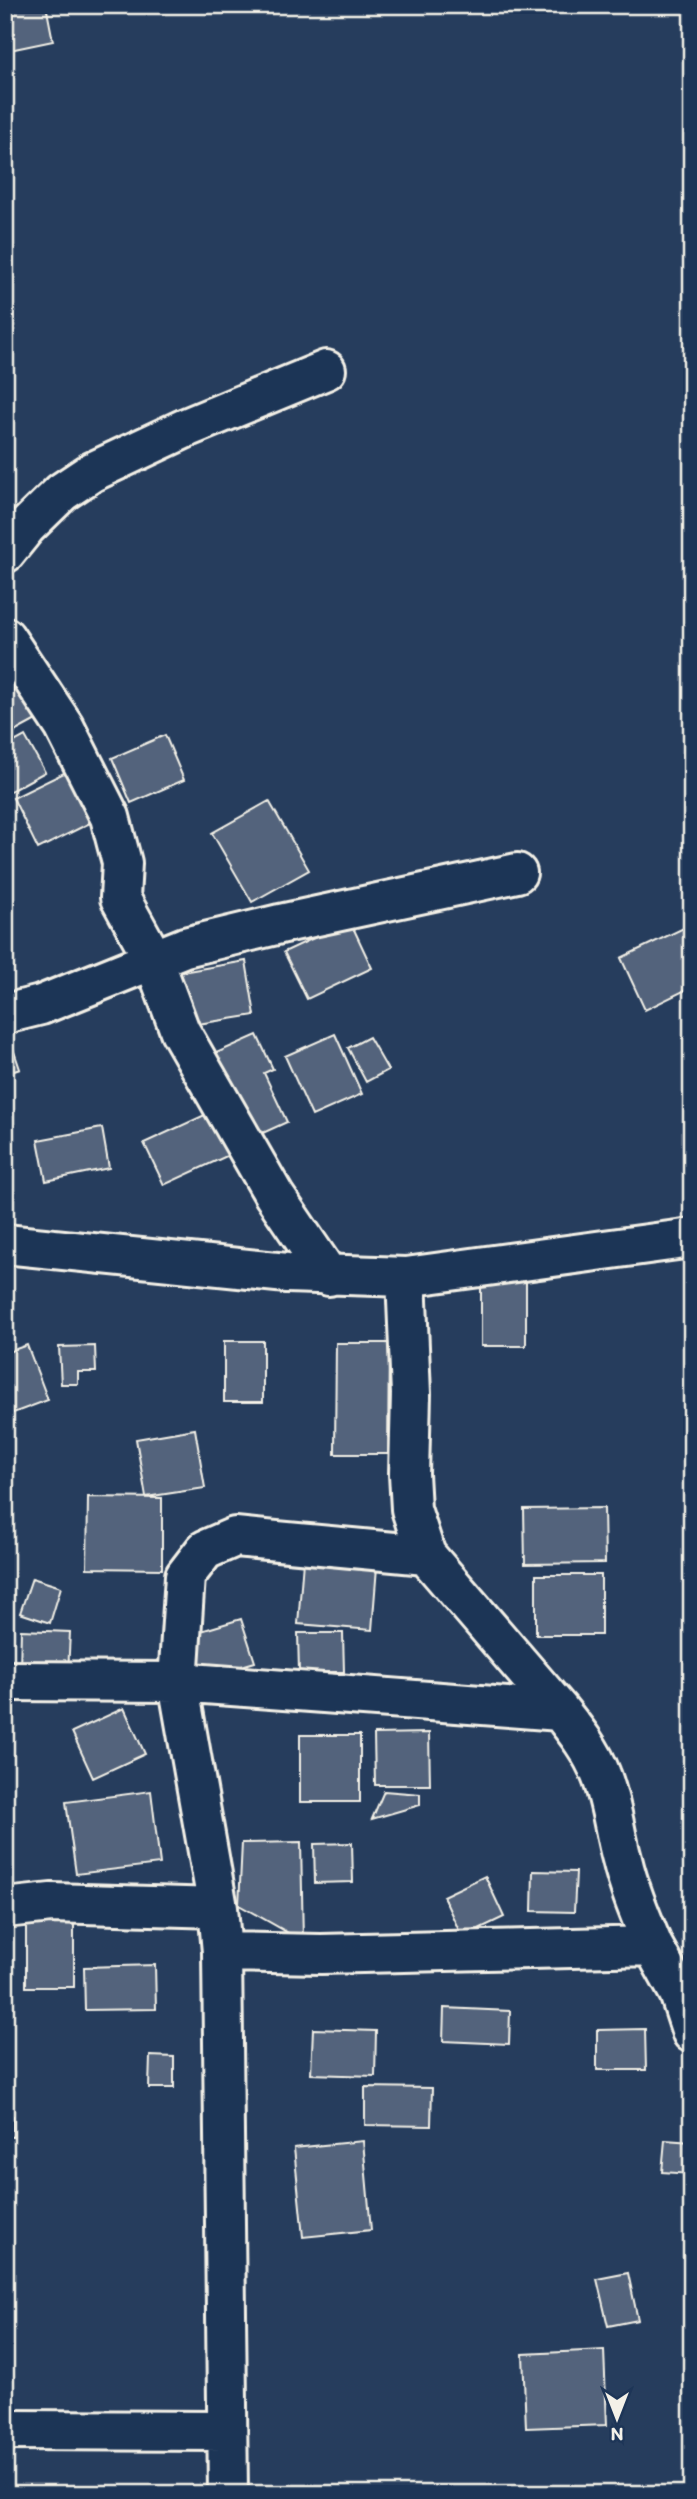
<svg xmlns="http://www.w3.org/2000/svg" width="697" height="2499" font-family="Itim,sans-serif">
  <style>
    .building { fill: #52647b; stroke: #f4f1e8; stroke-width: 2 }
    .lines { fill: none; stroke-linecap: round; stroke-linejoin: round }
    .minor-casing { stroke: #f4f1e8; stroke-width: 44 }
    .minor { stroke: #1d3557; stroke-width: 38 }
  </style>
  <rect width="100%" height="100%" fill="#263d5d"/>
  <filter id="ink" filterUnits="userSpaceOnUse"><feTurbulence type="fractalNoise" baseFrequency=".0143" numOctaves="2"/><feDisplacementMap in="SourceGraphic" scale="14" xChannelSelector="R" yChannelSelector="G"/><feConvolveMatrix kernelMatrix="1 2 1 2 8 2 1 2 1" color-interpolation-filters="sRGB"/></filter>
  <g filter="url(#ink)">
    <path class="building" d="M5 5H46L53 41 5 51Z
      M20 687 38 719 5 737V695Z
      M165 735 184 780 131 803 112 758Z
      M25 736 45 772 5 794V747Z
      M72 769 98 819 38 849 13 798Z
      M269 801 309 870 252 902 212 833Z
      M350 921 372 968 307 999 284 952Z
      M692 924V987L645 1010 621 958Z
      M246 961 255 1015 185 1026 176 973Z
      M5 1025 20 1069 5 1074Z
      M335 1034 362 1094 312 1116 285 1056Z
      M257 1035 273 1069 264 1073 287 1122 252 1138 214 1054Z
      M369 1037 388 1070 366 1082 348 1048Z
      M209 1113 229 1155 164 1185 144 1143Z
      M102 1128 109 1168 46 1181 38 1140Z
      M5 1168H11L13 1202H5Z
      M481 1274H526V1346H481Z
      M224 1341H263V1402H224Z
      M336 1343H389L388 1454H335Z
      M27 1345 48 1400 5 1416V1353Z
      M95 1346 96 1372H78V1384H61L59 1347Z
      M195 1429 205 1488 146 1497 136 1439Z
      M88 1497 162 1498V1569L87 1568Z
      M604 1508 605 1563 525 1564 524 1509Z
      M303 1561 377 1567 372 1630 298 1624Z
      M536 1575H601V1635H536Z
      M32 1578 61 1587 50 1623 20 1613Z
      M241 1619 255 1662 204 1677 191 1634Z
      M21 1630 70 1632 68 1673 20 1671Z
      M298 1633H343L344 1672H299Z
      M124 1708 145 1754 93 1778 72 1732Z
      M429 1733 430 1785H375L374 1734Z
      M300 1735H360V1802H300Z
      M151 1791 160 1864 76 1874 66 1802Z
      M384 1791 420 1794V1805L372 1819Z
      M301 1842 303 1941 239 1905 242 1843Z
      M352 1843 353 1882 315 1883 314 1844Z
      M533 1871 576 1872 574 1912 532 1911Z
      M485 1876 504 1917 462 1937 443 1896Z
      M26 1920H74V1987H26Z
      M155 1965 156 2009 85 2010 84 1967Z
      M444 2008 510 2011 509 2044 443 2041Z
      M313 2029 376 2031 375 2076 311 2074Z
      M645 2029 646 2070H597V2030Z
      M150 2056 174 2057V2088H149Z
      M365 2087 432 2088 431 2126 365 2125Z
      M5 2116H13V2137L5 2136Z
      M665 2140 692 2142V2174L662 2172Z
      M363 2141 371 2230 303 2237 294 2148Z
      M628 2273 638 2320 608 2326 597 2279Z
      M604 2350 607 2425 526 2428 523 2354Z"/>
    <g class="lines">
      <g class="minor-casing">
        <path id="minor" d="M5 553 26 527 62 492 92 472 188 427 326 370
          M5 637 64 726 110 817 122 863 120 898 153 958 180 1031 274 1195 329 1276
          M5 1014 41 1005 185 947 280 924 517 873
          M5 1244 287 1273 406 1277 692 1238
          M406 1277 411 1394 409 1474 411 1509 426 1555 560 1711
          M5 1681 178 1682 560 1711C576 1731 592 1751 601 1775 612 1802 614 1831 622 1859 629 1889 641 1917 653 1946
          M5 1908 51 1903 218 1908 222 1952 228 2494
          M218 1908 178 1682 185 1576 205 1550 235 1537 426 1555
          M222 1952 321 1954 653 1946 679 1993 692 2033
          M5 2430 226 2431"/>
      </g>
      <use href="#minor" class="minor"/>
    </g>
  </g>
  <rect width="697" height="2499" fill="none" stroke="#1d3557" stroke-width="28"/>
  <rect x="14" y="14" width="669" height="2471" fill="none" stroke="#f4f1e8" stroke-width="2.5" filter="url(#ink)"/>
  <g transform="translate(617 2418) rotate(180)" stroke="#1d3557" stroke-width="5" paint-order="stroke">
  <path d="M0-5L12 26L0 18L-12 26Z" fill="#f4f1e8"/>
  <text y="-10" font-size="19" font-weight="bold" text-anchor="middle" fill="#f4f1e8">N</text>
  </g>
</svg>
